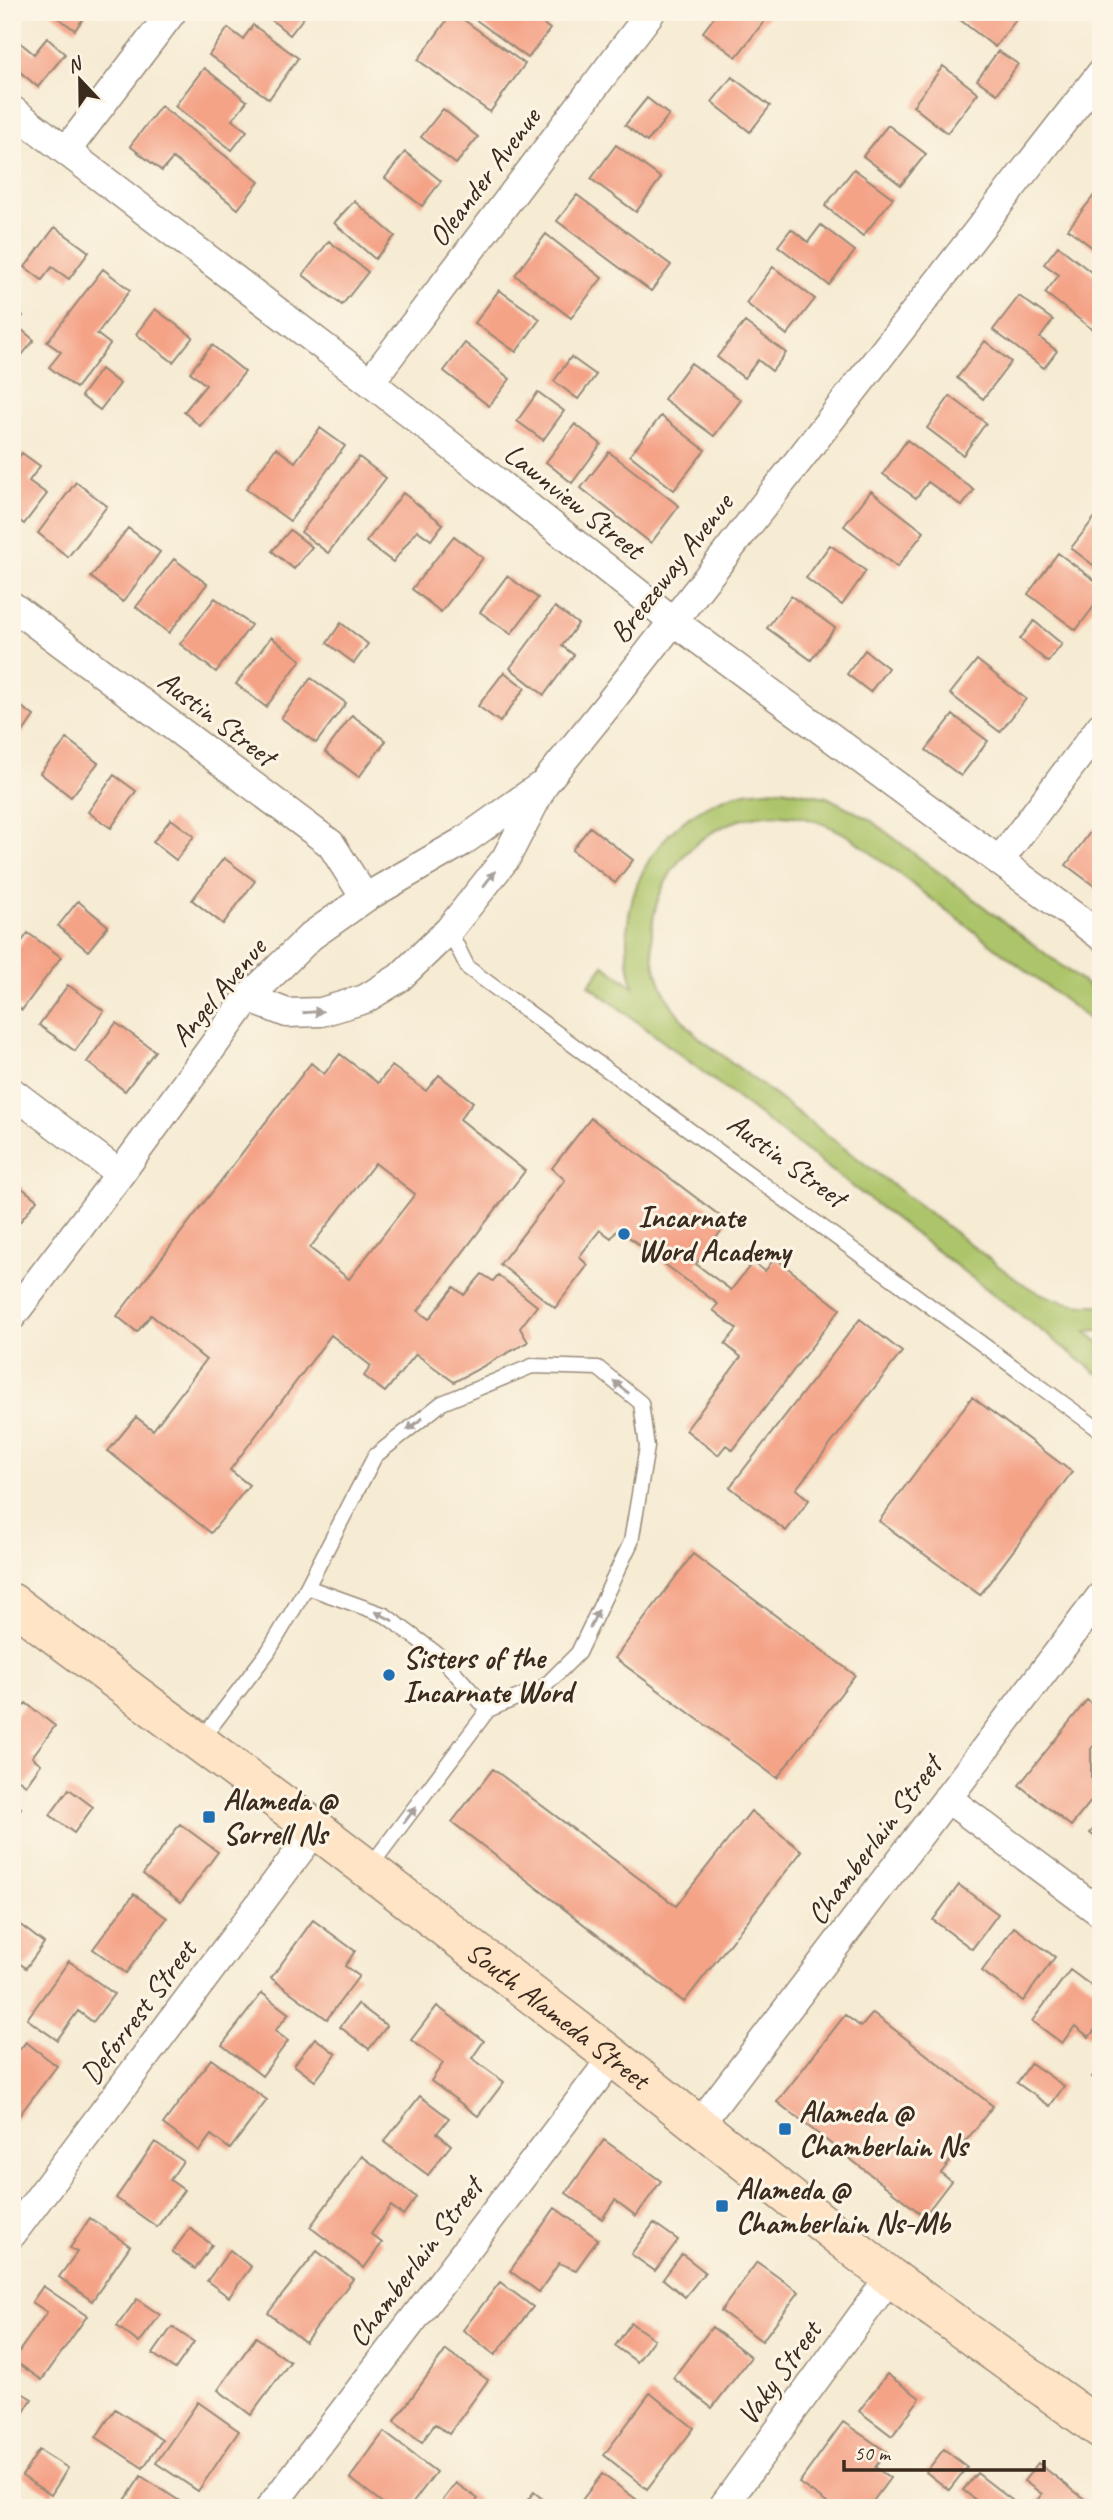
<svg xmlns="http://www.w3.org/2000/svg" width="1113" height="2520" font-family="Caveat,sans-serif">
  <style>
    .green { fill: #adc56b; stroke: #747844; stroke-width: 2 }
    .building { fill: #f4a387; fill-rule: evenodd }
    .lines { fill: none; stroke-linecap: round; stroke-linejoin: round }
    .lane-casing { stroke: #988a78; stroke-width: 17 }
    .street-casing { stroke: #988a78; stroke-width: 31 }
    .secondary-casing { stroke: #988a78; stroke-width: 41 }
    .lane { stroke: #fff; stroke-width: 14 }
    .street { stroke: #fff; stroke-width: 28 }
    .secondary { stroke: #ffe4c6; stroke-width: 38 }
    .oneway { fill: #a79f9a }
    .poi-dot { fill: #1f6fb2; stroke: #fcf5e5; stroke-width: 2.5 }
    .labels { text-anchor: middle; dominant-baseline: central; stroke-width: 6; stroke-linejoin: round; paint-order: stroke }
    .street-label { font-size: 30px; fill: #3b2a1e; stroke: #fcf5e5 }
    .poi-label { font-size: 30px; font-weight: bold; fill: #3b2a1e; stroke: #fcf5e5; text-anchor: start }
  </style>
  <rect width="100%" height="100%" fill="#fcf5e5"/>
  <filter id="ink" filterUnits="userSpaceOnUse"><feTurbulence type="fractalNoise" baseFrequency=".0143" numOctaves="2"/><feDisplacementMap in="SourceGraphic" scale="14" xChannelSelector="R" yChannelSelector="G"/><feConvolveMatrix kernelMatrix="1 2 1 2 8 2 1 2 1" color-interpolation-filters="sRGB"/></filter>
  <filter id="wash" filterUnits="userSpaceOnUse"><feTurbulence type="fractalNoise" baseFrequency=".00686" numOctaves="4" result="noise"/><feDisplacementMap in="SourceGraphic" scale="28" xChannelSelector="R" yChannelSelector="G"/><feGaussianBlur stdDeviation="1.57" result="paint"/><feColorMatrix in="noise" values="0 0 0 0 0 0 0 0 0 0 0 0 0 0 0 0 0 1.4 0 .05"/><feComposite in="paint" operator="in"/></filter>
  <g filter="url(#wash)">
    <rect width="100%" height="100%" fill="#f6ebd3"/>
    <path class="green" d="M781 789 827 797 869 819 1101 996V1028L853 839C712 750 576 927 701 1039L1017 1280C1043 1297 1069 1307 1101 1305V1330L1085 1331 1101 1344V1370L1098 1374 589 985 604 965 633 986C611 904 650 822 733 795 748 790 765 790 781 789Z"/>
    <g id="blocks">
      <path class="building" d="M50 12H88L75 30Z
        M262 12H308L290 35Z
        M453 12 525 64 490 112 418 60Z
        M470 12H527L550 29 528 58 468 14Z
        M718 12H767L770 14 736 57 703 32Z
        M950 12H1022L995 47Z
        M253 25 298 58 269 99 209 55 228 28 243 39Z
        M12 36 34 54 47 38 65 54 38 87 12 65Z
        M998 51 1018 64 997 94 977 80Z
        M943 66 978 93 947 133 913 106Z
        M204 68 247 101 232 120 247 131 232 150 175 106Z
        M732 77 770 106 750 132 712 102Z
        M647 98 669 115 647 142 625 125Z
        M161 106 259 182 238 209 173 158 162 171 130 146Z
        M443 109 478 137 456 164 421 137Z
        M888 125 926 154 901 185 863 156Z
        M616 145 661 178 636 212 591 179Z
        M405 152 441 181 422 206 385 178Z
        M854 169 893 198 863 236 825 206Z
        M1096 193 1101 196V254L1068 229Z
        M577 195 671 265 651 291 557 221Z
        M354 201 395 236 375 259 334 223Z
        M821 225 855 251 829 285 778 246 791 229 808 242Z
        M55 227 89 252 69 279 52 267 42 280 25 267Z
        M546 234 602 278 571 318 515 275Z
        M329 241 368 272 342 305 303 275Z
        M1058 246 1101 280V336L1045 293 1059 275 1044 264Z
        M773 267 815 299 787 335 746 303Z
        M103 269 130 290 97 334 110 344 76 388 49 367 61 352 47 342Z
        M499 290 540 319 516 352 475 323Z
        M1019 296 1053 320 1040 338 1057 351 1044 368 993 330Z
        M12 308 23 316 16 325 34 340 18 360 12 356Z
        M155 309 193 337 173 362 136 334Z
        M745 322 786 353 772 371 758 360 744 378 717 357Z
        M985 341 1011 362 983 399 957 378Z
        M465 343 510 379 489 406 444 371Z
        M212 345 245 372 200 426 184 412 206 385 190 372Z
        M571 357 596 375 578 399 554 381Z
        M691 363 741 400 714 436 664 399Z
        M101 369 120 384 100 410 81 396Z
        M538 392 564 411 543 440 517 421Z
        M950 396 986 423 963 455 927 428Z
        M661 416 705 450 674 490 630 455Z
        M575 424 601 444 572 483 546 462Z
        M320 428 345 446 290 521 246 489 276 448 295 462Z
        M907 440 974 490 962 506 928 482 916 498 883 474Z
        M609 452 679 506 651 543 581 488Z
        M22 453 40 466 29 481 47 494 24 524 12 515V466Z
        M359 457 386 478 328 553 301 532Z
        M76 482 107 506 68 557 38 533Z
        M871 491 924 532 897 567 844 526Z
        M403 493 443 524 431 540 417 530 393 562 366 542Z
        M1099 512 1101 513V571L1071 548Z
        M128 528 160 552 123 602 91 577Z
        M290 530 312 547 294 569 272 551Z
        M454 536 483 558 441 612 412 589Z
        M830 545 866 571 842 605 806 578Z
        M1058 553 1101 585V597L1076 630 1028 594Z
        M174 559 207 584 169 633 136 607Z
        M507 576 538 598 511 634 480 612Z
        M791 596 835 628 811 660 767 628Z
        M215 598 251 625 216 672 180 644Z
        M555 607 578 624 562 646 574 655 544 695 510 668Z
        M1034 621 1062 644 1048 662 1020 639Z
        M341 623 368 644 354 663 327 643Z
        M271 637 301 660 266 707 236 684Z
        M865 650 888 668 870 692 847 674Z
        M977 660 1026 699 1000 732 950 694Z
        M504 672 525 688 500 722 478 706Z
        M311 678 346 703 316 743 281 718Z
        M12 700 34 716 12 748Z
        M352 715 386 741 359 777 325 752Z
        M953 715 988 741 961 776 926 750Z
        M67 739 98 763 71 797 40 773Z
        M114 775 136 791 111 828 88 812Z
        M171 819 194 836 176 860 153 842Z
        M590 827 633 860 615 883 572 850Z
        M1094 827 1101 831V891L1066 865Z
        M224 858 255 881 223 924 192 900Z
        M78 901 108 926 88 951 58 926Z
        M28 933 61 957 22 1010 12 1002V955Z
        M68 985 104 1011 75 1051 39 1025Z
        M116 1023 155 1051 125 1091 87 1062Z
        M340 1054 378 1083 392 1066 426 1091 439 1075 473 1102 460 1119 525 1171 418 1311 429 1319 454 1287 464 1295 482 1274 493 1281 498 1275 537 1306 520 1328 528 1342 454 1382 416 1354 385 1392 364 1376 371 1366 331 1335 230 1470 249 1485 211 1533 108 1451 136 1417 153 1430 206 1360 151 1315 137 1332 117 1316 311 1063 324 1074ZM375 1163 415 1194 349 1279 310 1248Z
        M591 1118 728 1222 696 1264 731 1290 753 1262 765 1271 775 1258 840 1309 733 1450 726 1445 718 1455 686 1430 741 1357 725 1344 737 1329 713 1310 718 1304 618 1229 611 1238 600 1230 579 1257 588 1265 555 1308 500 1264 565 1180 552 1168Z
        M12 1180 37 1200 12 1232Z
        M860 1319 902 1352 796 1489 809 1500 786 1531 730 1487Z
        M972 1397 1072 1472 980 1595 879 1521Z
        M693 1554 855 1675 777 1778 615 1658Z
        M1087 1700 1101 1711V1736L1091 1749V1777L1101 1785V1789L1071 1826 1019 1785Z
        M26 1703 55 1726 32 1757 41 1764 26 1785 12 1775V1721Z
        M493 1769 676 1906 751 1811 802 1851 684 2002 452 1822Z
        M69 1789 93 1807 74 1833 50 1815Z
        M12 1801 21 1808 12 1821Z
        M1101 1820V1842L1090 1833Z
        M180 1824 218 1852 181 1902 143 1874Z
        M959 1885 998 1914 972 1949 933 1920Z
        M134 1894 167 1918 126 1973 93 1949Z
        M313 1920 355 1951 345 1966 359 1976 327 2019 271 1978Z
        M19 1924 44 1943 26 1968 12 1958V1933Z
        M1014 1927 1055 1957 1023 2001 982 1971Z
        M69 1961 114 1994 93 2022 78 2011 57 2040 27 2019Z
        M1070 1970 1101 1993V2022L1089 2037 1075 2026 1062 2043 1032 2021Z
        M262 1993 289 2014 275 2031 288 2041 262 2076 222 2045Z
        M358 2004 387 2026 369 2049 340 2027Z
        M437 2006 484 2041 472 2058 504 2082 478 2116 431 2081 443 2063 411 2040Z
        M873 2013 993 2106 941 2173 951 2181 924 2216 777 2102 845 2015 861 2027Z
        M315 2038 336 2054 315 2081 294 2065Z
        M26 2042 57 2066 14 2122 12 2059Z
        M211 2059 267 2100 230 2149 211 2135 199 2151 163 2124Z
        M1031 2063 1064 2086 1050 2106 1017 2083Z
        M1101 2065V2083L1092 2077Z
        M420 2096 449 2118 437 2133 451 2145 428 2175 384 2142Z
        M604 2140 661 2181 636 2216 615 2200 602 2219 566 2193Z
        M155 2142 183 2161 170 2180 184 2190 157 2227 116 2198Z
        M362 2156 416 2197 403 2215 391 2206 371 2234 382 2243 364 2268 310 2227Z
        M555 2208 598 2239 576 2270 559 2263 539 2292 510 2271Z
        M90 2218 130 2246 92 2301 59 2277 77 2252 70 2248Z
        M654 2223 678 2240 655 2271 631 2254Z
        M190 2228 212 2245 195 2269 172 2252Z
        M230 2250 251 2267 229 2297 207 2281Z
        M317 2251 353 2279 305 2342 268 2313Z
        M682 2254 705 2272 685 2297 663 2279Z
        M757 2262 799 2292 762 2341 721 2311Z
        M500 2282 533 2307 495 2355 463 2330Z
        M43 2286 87 2316 42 2380 13 2360 47 2312 32 2302Z
        M137 2299 160 2315 139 2343 117 2326Z
        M631 2323 654 2339 637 2362 615 2346Z
        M172 2327 194 2342 175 2369 153 2354Z
        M712 2327 751 2357 712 2408 673 2378Z
        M256 2337 290 2362 251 2415 218 2390Z
        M446 2350 488 2380 449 2434 435 2424 422 2442 394 2422Z
        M887 2374 920 2398 892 2436 859 2411Z
        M12 2387 32 2399 12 2431Z
        M650 2393 694 2428 647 2489 604 2455Z
        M198 2402 239 2431 198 2491 156 2463Z
        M115 2409 162 2440 143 2468 96 2437Z
        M843 2422 887 2452 875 2467 890 2478 868 2508H834L799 2483Z
        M384 2432 436 2472 409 2508H389L350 2478Z
        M944 2449 967 2467 949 2490 926 2472Z
        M39 2450 68 2468 51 2495 22 2476Z
        M1038 2463 1096 2508H1031L1042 2494 1024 2481Z
        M977 2473 1022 2508H986L963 2490Z
        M602 2474 640 2502 636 2508H576Z
        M141 2476 181 2502 177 2508H120Z
        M456 2483 478 2499 471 2508H437Z
        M534 2492 553 2508H521Z"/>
    </g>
  </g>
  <g filter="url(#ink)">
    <use href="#blocks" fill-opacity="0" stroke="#988a78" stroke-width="2"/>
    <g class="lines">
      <g class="lane-casing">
        <path id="lane" d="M449 930 468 968 1101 1431
          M307 1587 385 1615 440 1656 488 1710
          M201 1740 268 1652 307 1587 375 1456 442 1403 532 1366 598 1368 641 1403 647 1447 631 1542 578 1653 545 1686 488 1710 369 1868"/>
      </g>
      <g class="street-casing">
        <path id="street" d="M12 110 370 382 672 620 1101 936
          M66 151 172 12
          M370 382 651 12
          M12 606 331 844 365 898
          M1000 860 1101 726
          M248 998 287 1013 321 1012 365 999 399 978 449 930 506 858 544 784 607 706 1101 73
          M12 1092 120 1174
          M12 1316 120 1174 248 998 311 936 365 898 462 842 539 787
          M947 1798 1101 1913
          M699 2125 1101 1596
          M12 2234 316 1829
          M270 2508 613 2057
          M722 2508 890 2277"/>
      </g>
      <g class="secondary-casing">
        <g id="secondary">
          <path id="s1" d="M12 1603 316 1829 613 2057 890 2277 1101 2429"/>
        </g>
      </g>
      <use href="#lane" class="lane"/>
      <use href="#street" class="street"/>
      <use href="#secondary" class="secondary"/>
    </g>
    <defs><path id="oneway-solid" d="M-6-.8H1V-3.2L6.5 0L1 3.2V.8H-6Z" transform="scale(1.75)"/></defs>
    <g class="oneway">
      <use href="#oneway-solid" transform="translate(489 879) rotate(-52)"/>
      <use href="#oneway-solid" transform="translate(313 1012) rotate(-4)"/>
      <use href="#oneway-solid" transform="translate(621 1387) rotate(-141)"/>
      <use href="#oneway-solid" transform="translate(415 1424) rotate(142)"/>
      <use href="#oneway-solid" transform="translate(384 1616) rotate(-152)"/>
      <use href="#oneway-solid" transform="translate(594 1619) rotate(-65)"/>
      <use href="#oneway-solid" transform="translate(410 1815) rotate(-53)"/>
    </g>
  </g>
  <g class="poi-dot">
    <circle cx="624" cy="1234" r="7"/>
    <circle cx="389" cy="1675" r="7"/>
    <rect x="202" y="1810" width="14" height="14" rx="3.5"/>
    <rect x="778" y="2122" width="14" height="14" rx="3.5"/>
    <rect x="715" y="2199" width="14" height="14" rx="3.5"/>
  </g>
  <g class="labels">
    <g class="street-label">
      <text transform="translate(484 177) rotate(-53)">Oleander Avenue</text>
      <text transform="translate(574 501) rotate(38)">Lawnview Street</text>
      <text transform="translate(671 568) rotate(-52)">Breezeway Avenue</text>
      <text transform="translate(217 718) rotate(37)">Austin Street</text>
      <text transform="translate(218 992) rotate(-50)">Angel Avenue</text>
      <text transform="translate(787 1160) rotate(36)">Austin Street</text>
      <text transform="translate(874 1840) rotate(-53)">Chamberlain Street</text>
      <text transform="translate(138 2012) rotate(-53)">Deforrest Street</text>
      <text stroke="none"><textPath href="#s1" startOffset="684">South Alameda Street</textPath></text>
      <text transform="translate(415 2262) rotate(-53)">Chamberlain Street</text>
      <text transform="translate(779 2373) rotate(-54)">Vaky Street</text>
    </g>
    <g class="poi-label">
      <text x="638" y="1217">Incarnate<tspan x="638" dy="34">Word Academy</tspan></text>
      <text x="403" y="1658">Sisters of the<tspan x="403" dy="34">Incarnate Word</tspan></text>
      <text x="223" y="1800">Alameda @<tspan x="223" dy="34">Sorrell Ns</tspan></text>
      <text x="799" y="2112">Alameda @<tspan x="799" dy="34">Chamberlain Ns</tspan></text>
      <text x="736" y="2189">Alameda @<tspan x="736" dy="34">Chamberlain Ns-Mb</tspan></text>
    </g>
  </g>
  <rect width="1113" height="2520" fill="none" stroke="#fcf5e5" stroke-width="42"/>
  <g transform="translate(80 80) rotate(338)" stroke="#fcf5e5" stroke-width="5" paint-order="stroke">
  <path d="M0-5L12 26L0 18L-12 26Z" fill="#3b2a1e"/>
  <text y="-10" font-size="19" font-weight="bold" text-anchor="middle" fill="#3b2a1e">N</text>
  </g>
  <path d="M844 2460v10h200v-10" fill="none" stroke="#3b2a1e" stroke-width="3.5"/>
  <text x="854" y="2460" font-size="21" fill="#3b2a1e" stroke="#fcf5e5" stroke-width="5" paint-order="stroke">50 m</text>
</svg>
